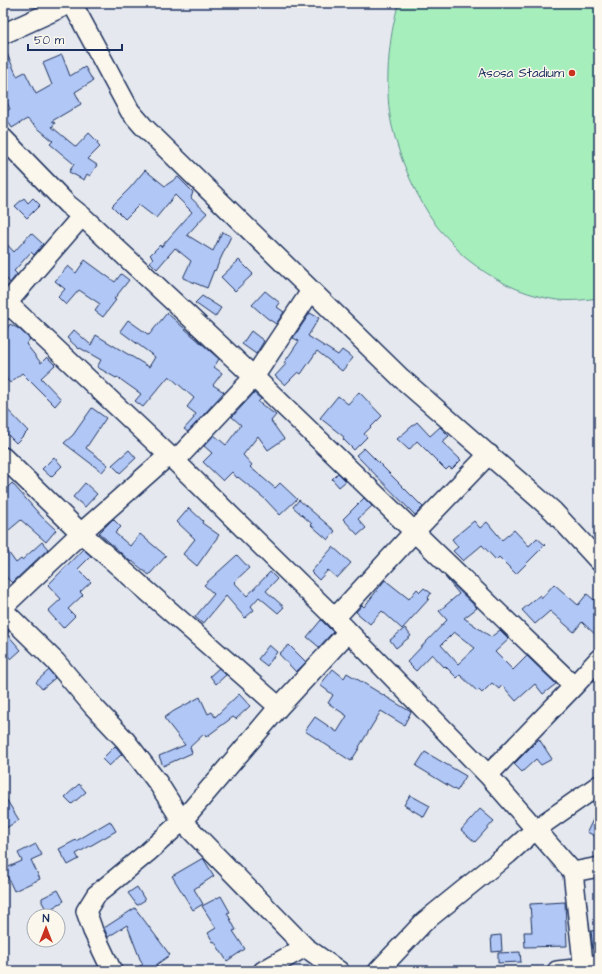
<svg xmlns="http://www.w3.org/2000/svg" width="602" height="974" font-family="'Architects Daughter',sans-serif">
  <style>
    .green { fill: #a6eebc; stroke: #608e8d }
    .building { fill: #b1c7f6; stroke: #1b2f5e; fill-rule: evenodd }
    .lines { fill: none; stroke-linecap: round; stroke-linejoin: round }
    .minor-casing { stroke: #1b2f5e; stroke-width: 22 }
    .minor { stroke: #fbf7ec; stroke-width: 19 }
    .poi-dot { fill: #c8321e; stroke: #fbf7ec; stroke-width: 1.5 }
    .labels { text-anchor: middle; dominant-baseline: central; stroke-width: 3; stroke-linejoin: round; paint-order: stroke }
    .poi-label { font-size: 13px; fill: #1b2f5e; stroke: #fbf7ec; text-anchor: end }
  </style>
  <rect width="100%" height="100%" fill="#e5e9ef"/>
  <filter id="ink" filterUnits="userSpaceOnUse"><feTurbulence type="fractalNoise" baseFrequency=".025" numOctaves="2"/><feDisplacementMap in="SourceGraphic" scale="8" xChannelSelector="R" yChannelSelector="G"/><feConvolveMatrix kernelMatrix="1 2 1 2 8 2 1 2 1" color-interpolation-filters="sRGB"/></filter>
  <g filter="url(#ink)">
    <path class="green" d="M399 3H599V298C583 300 566 302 551 299 519 293 492 279 467 259 461 255 457 248 452 243 447 237 441 232 436 225 416 196 400 161 392 126 384 93 388 36 399 3Z"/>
    <path class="building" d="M3 45 17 76 25 72 36 94 52 85 43 63 62 55 70 76 85 67 93 81 75 92 81 104 52 121 55 123 52 127 76 147 89 133 98 142 97 144 100 147 88 159 97 165 90 176 87 174 84 180 69 172 74 164 50 144 53 141 27 119 12 128 3 113 10 109 3 94Z
      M145 170 165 186 178 177 193 192 191 198 207 213 187 235 213 251 222 232 231 236 215 271 214 270 207 288 183 278 191 261 175 248 157 269 150 262 153 258 150 255 160 245 161 247 192 212 175 195 156 218 139 205 125 219 112 206 130 188Z
      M24 198 28 203 33 198 40 205 27 218 15 206Z
      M31 233 43 244 34 255 31 252 14 271 17 274 10 283 7 279 3 283V240L14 252Z
      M85 260 115 282 121 274 129 280 114 299 116 300 103 317 95 311 100 304 79 290 66 305 58 297 65 289 55 281 68 266 76 273Z
      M239 260 253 274 235 291 221 277Z
      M265 291 280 303 277 307 284 312 276 324 267 318 252 305Z
      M202 296 221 308 215 317 195 303Z
      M167 313 219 359 214 367 222 373 213 385 224 392 188 432 184 429 194 418H193L196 414 187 407 194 398 169 376 143 407 135 401 141 394 117 377 116 378 97 367 101 360 80 348 79 349 67 338 74 330 91 345 96 335 149 367 155 357 120 331 128 320 149 335Z
      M310 313 319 318 308 336 338 355 342 350 353 358 342 371 317 351 301 374 298 372 285 385 275 376 286 364 284 363 299 341 293 338Z
      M10 324 19 329 30 339 26 344 41 363 47 357 55 365 41 378 61 399 55 406 22 373 10 383 3 375V335Z
      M251 331 264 341 256 354 242 344Z
      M359 392 382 416 364 434 367 437 354 450 343 439 344 437 320 418 338 396 348 404Z
      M254 393 261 399 258 402 276 415 271 421 284 439 268 450 258 436 243 455 252 465 250 467 275 488 280 483 297 499 280 515 265 499 238 477 237 478 232 472 223 481 203 462 212 453 204 446 214 435 226 445 241 425 232 417Z
      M3 405 28 431 16 443 3 430Z
      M92 408 106 418 86 448 108 465 102 472 64 443 73 435Z
      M417 422 430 436 440 427 449 436 442 442 461 460 452 469 449 467 446 470 417 441 409 450 397 439Z
      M364 448 423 507 415 515 356 455Z
      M129 450 136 458 120 473 112 465Z
      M54 457 62 466 51 477 42 469Z
      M338 473 346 481 339 487 332 479Z
      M12 483 41 516 56 530 46 542 21 520 3 535V492Z
      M85 483 97 494 85 507 73 497Z
      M364 498 372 506 358 519 366 528 358 535 343 519Z
      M299 500 335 531 328 540 311 525 312 524 293 507Z
      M189 508 203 521 202 523 219 535 197 566 183 554 195 539 177 522Z
      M113 519 121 527 115 533 130 546 140 534 166 556 149 575 132 561 131 562 99 533Z
      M474 521 480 528 487 522 502 540 514 530 529 546 537 538 545 545 516 574 499 557 496 560 482 545 463 561 453 551 458 547 452 539Z
      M42 542 48 549 12 583 3 574V545L16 563 21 559 22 560Z
      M333 547 351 563 337 578 328 570 319 580 311 572Z
      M83 549 91 556 78 569 91 582 80 592 83 595 68 609 75 616 63 628 48 611 61 599 48 585Z
      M237 555 249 568 234 582 247 596 270 572 277 579 266 591 284 607 278 613 259 597 251 606 254 610 245 618 226 596 203 624 195 617 214 594 204 585Z
      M445 577 477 608 464 618 491 637 500 630 509 639 495 652 513 670 527 656 556 684 543 694 535 684 516 701 502 685 499 689 492 683 482 693 479 690 477 691 460 675 457 678 445 666 444 667 432 654 416 671 407 662 447 620 439 611 459 594ZM454 632 475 648 458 664 441 645Z
      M385 580 409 599 417 589 420 592 424 588 431 593 428 598 429 599 402 629 382 611 370 624 356 612 362 605 364 607Z
      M554 584 578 605 587 594 599 604V638L582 622 574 632 550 611 535 624 522 610 540 595 542 598Z
      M321 620 333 632 319 647 307 637Z
      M3 625 9 632 7 634 21 650 11 659 3 651Z
      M405 628 411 636 396 648 390 640Z
      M269 645 277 652 267 666 258 659Z
      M289 645 306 662 296 672 279 654Z
      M219 668 226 675 216 684 210 676Z
      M333 669 344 678 347 673 411 712 404 725 381 711 359 747H360L351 761 305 731 315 717 337 732 347 716 328 703 333 695 320 685Z
      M49 670 55 678 42 689 36 682Z
      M239 694 250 706 236 719 233 717 206 737 204 734 190 747 192 753 163 766 159 756 185 745 164 718 174 711 200 697 208 714 212 712 215 717Z
      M539 739 552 759 541 765 536 759 522 772 514 764Z
      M115 746 122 754 109 766 102 759Z
      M425 752 466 776 457 791 416 766Z
      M79 784 86 792 72 804 65 797Z
      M3 794 19 820 6 828 3 823Z
      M410 795 430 806 424 817 404 805Z
      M599 807V838L587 832Z
      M480 809 494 821 475 842 461 830Z
      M110 821 116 831 76 854 79 859 68 865 59 849 76 840V841Z
      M36 844 42 855 31 860 40 879 14 891 4 869 22 861 18 853Z
      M203 858 214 876 194 889 203 904 193 910 172 876Z
      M137 887 145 900 137 905 128 893Z
      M58 890 64 901 47 911 42 902V898Z
      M221 896 230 912 227 913 236 930 233 931 245 949 227 961 214 941 213 942 208 933 216 928 202 906Z
      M565 902 567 946 525 947 524 932H532L530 904Z
      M135 908 170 955 156 965 161 971H132L143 964 140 959 127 925 108 937 104 928Z
      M599 930V949H593L591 931Z
      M501 935 502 951 492 952 491 936Z
      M520 952 521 962 498 963V953Z"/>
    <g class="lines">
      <g class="minor-casing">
        <path id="minor" d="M72 3 130 111 143 126 401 378 553 511 599 561
          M3 34 71 3
          M3 138 67 204 82 216 254 377 574 686
          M3 299 175 461 335 618 488 775 573 872 599 867
          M3 310 7 303 82 216
          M169 455 81 533 4 606 6 613 55 661 93 706 125 740 158 783 182 821 305 947 339 971
          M3 457 81 533 279 707
          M175 461 254 377 311 291
          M335 618 415 531 489 454
          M488 775 574 686 599 659
          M573 872 584 971
          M112 971 93 931 86 911 96 895 148 852 182 821 279 707 348 632
          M263 971 305 947
          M378 971 424 922 508 854 536 829 599 785
          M557 971 584 968 599 964"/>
      </g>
      <use href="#minor" class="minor"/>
    </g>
  </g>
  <circle class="poi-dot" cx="572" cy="73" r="4"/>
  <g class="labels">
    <g class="poi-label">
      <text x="564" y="73">Asosa Stadium</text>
    </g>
  </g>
  <rect width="602" height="974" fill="none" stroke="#fbf7ec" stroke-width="16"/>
  <rect x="8" y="8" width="586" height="958" fill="none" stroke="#1b2f5e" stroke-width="1.5" filter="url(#ink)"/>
  <g transform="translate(46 928)"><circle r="19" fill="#fbf7ec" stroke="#a1a7b3"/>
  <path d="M0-3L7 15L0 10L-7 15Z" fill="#c8321e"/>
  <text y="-6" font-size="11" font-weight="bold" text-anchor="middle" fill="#1b2f5e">N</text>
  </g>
  <path d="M28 44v6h94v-6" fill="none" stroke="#1b2f5e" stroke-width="2"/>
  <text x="34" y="44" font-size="12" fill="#1b2f5e" stroke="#fbf7ec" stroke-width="3" paint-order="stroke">50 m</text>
</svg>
